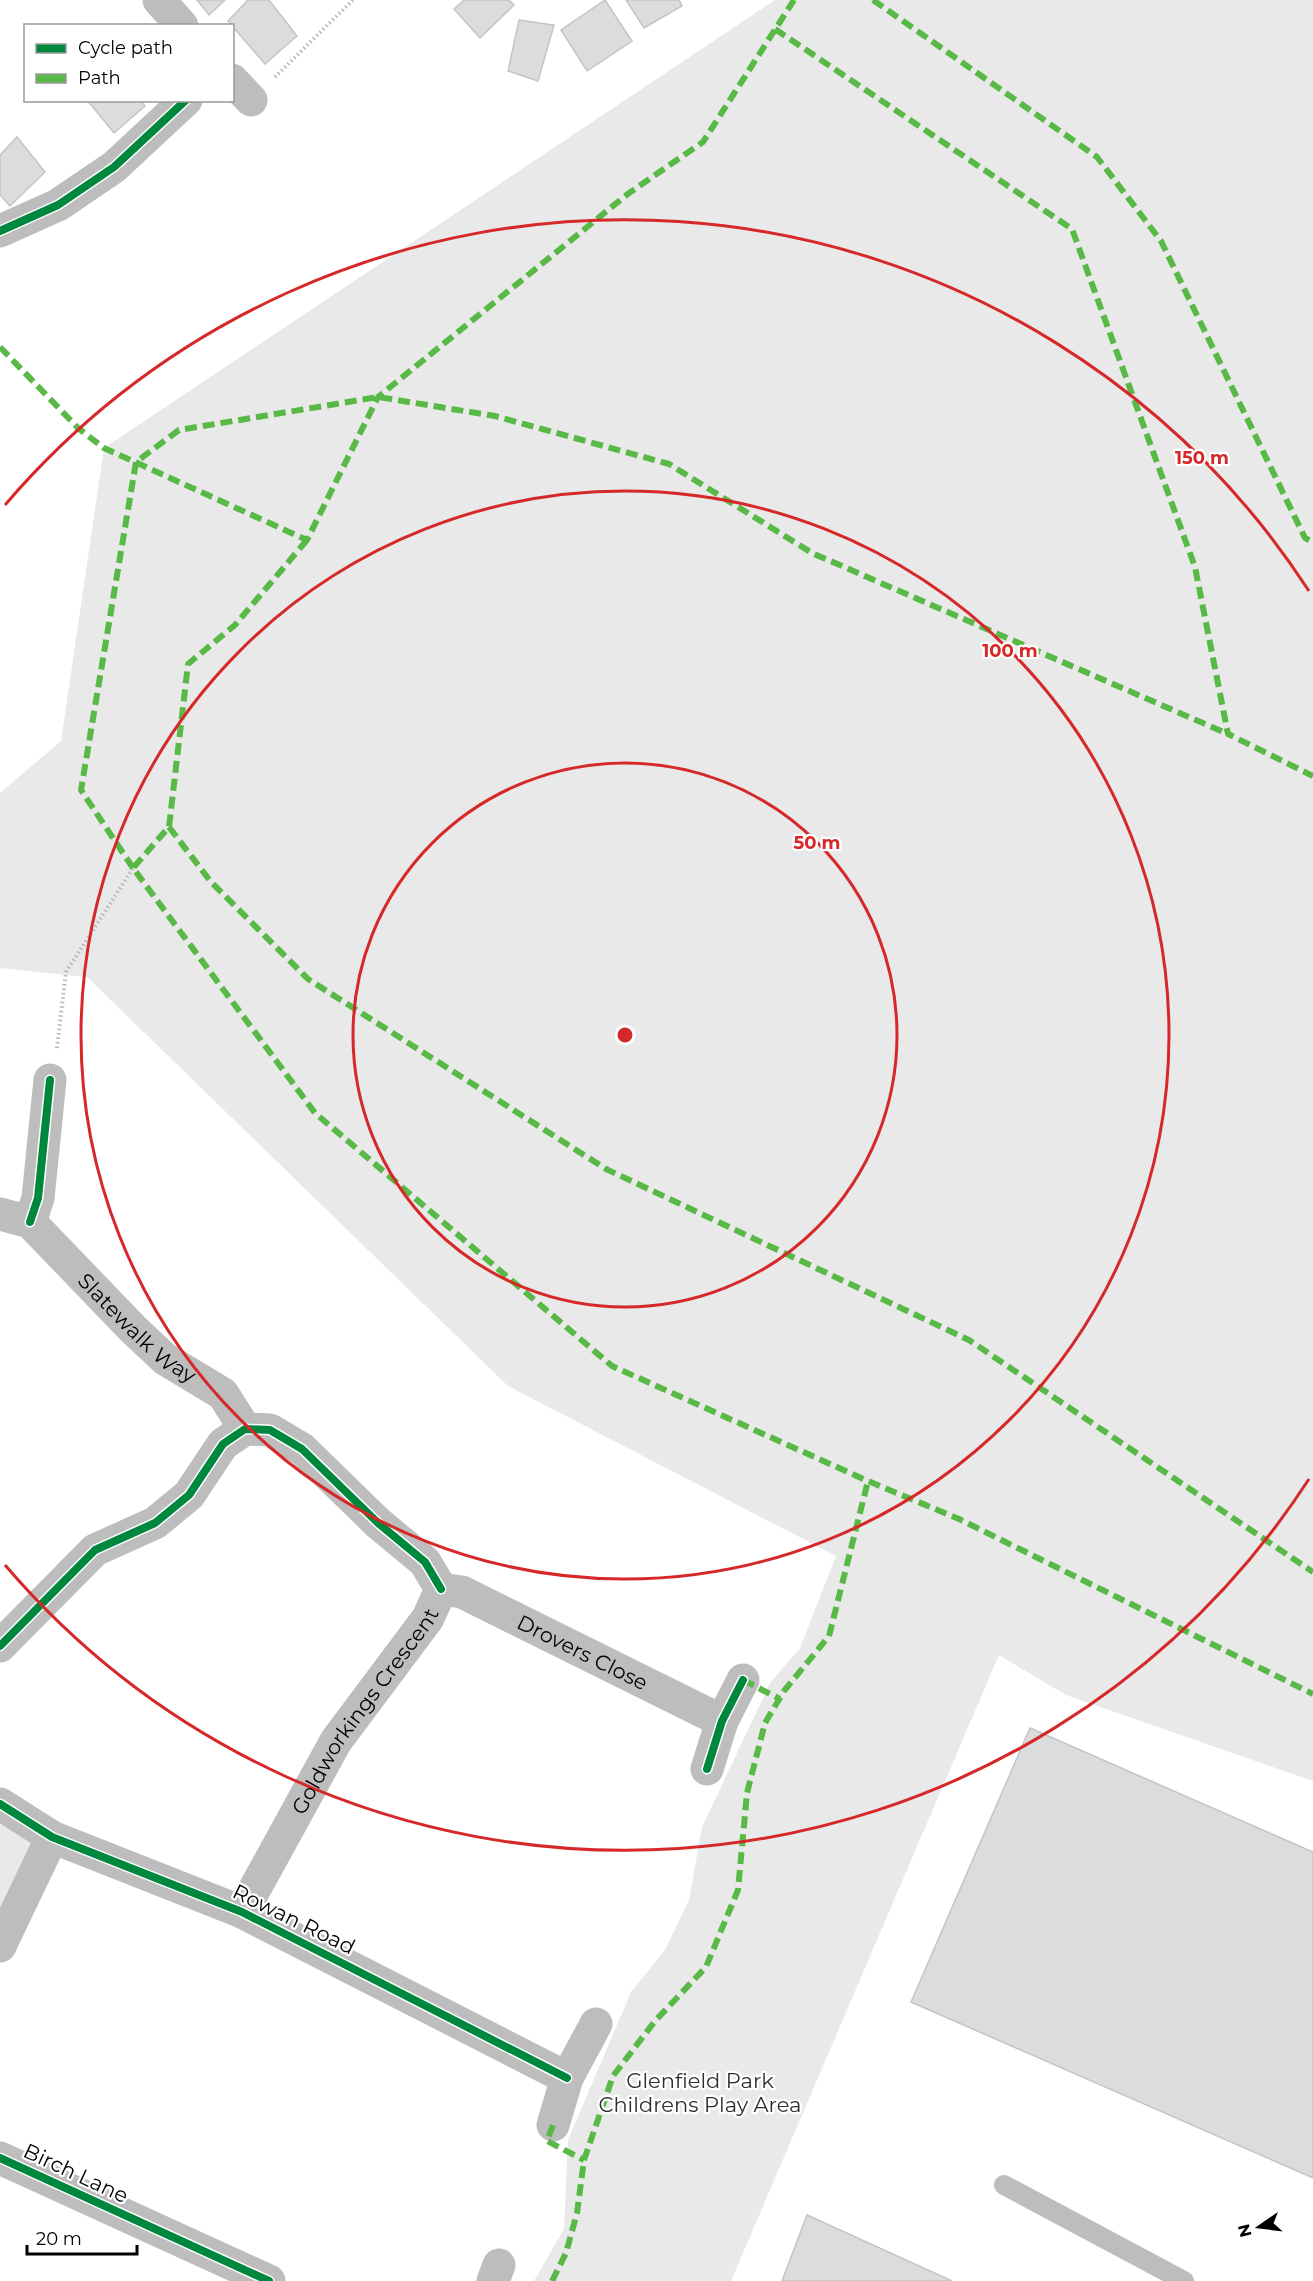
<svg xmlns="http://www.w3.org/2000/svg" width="1313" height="2281" font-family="Montserrat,sans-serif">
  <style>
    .green { fill: #e9e9e9 }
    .building { fill: #dcdcdc; stroke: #c4c4c4; stroke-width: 1.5 }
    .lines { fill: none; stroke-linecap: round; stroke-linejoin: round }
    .path { stroke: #b8b8b8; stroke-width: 4; stroke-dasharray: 1.5 3; stroke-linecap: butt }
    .service { stroke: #bdbdbd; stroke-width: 20 }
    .minor { stroke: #bdbdbd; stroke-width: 33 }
    .quiet { stroke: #58b947; stroke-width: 6; stroke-dasharray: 12 6; stroke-linecap: butt }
    .cycleway-casing { stroke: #fff; stroke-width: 11 }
    .cycleway { stroke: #00873e; stroke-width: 8 }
    .ring { fill: none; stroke: #d62828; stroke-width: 3 }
    .labels { text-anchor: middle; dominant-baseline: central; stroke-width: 4.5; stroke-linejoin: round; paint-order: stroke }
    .street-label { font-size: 21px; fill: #000; stroke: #fff }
    .park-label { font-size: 21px; fill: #2e2e2e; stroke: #fff }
    .centre { fill: #d62828; stroke: #fff; stroke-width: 3 }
    .ring-label { font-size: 18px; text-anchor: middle; font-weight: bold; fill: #d62828; stroke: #fff; stroke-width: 4.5; stroke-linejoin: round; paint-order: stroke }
  </style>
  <rect width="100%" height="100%" fill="#fff"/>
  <path class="green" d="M775 0H1313V1781L1066 1695 999 1655 731 2281H534L564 2229 568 2140 631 1992 665 1950 689 1900 702 1827 770 1683 800 1648 836 1556 508 1386 87 977 0 968V793L61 741 104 448Z
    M13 1812 52 1837 0 1946V1826Z"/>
  <path class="building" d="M197 0H225L209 15Z
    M248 0H269L297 36 265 64 228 21Z
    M464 0H509L514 5 480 38 454 9Z
    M605 0 632 41 587 71 561 30Z
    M626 0H679L682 6 644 28Z
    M519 20 554 25 538 81 508 71Z
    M87 100H140L145 106 114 133Z
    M17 137 45 172 10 206 0 195V155Z
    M1030 1728 1313 1852V2178L911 2002Z
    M807 2215 952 2281H782Z"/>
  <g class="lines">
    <path class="path" d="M275 77 353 0
      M57 1048 66 972 133 868"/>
    <path class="service" d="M1004 2185 1184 2281"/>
    <g class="minor">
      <path d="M159 0 182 26"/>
      <path d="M232 80 251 100"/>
      <path d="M0 231 58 205 114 167 186 100"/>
      <path id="s1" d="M0 1214 30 1222 133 1329 165 1359 223 1394 245 1429"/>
      <path d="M30 1222 38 1198 50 1080"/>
      <path id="s2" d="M441 1589 462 1592 722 1721"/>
      <path d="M0 1646 95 1550 155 1523 189 1495 223 1444 245 1429 270 1430 302 1449 378 1523 425 1562 441 1589"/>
      <path d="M707 1769 722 1721 743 1680"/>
      <path d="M0 1804 52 1837 242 1912 567 2078"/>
      <path id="s3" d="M242 1912 336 1741 428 1618 441 1589"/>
      <path d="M0 1946 52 1837"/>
      <path d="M553 2125 567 2078 596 2024"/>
      <path d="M0 2158 269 2281"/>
      <path d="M493 2281 499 2265"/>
    </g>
    <path class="quiet" d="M873 0 1097 157 1161 241 1305 538 1313 542
      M775 29 1072 229 1195 567 1228 734 1313 776
      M0 347 78 428 104 448 307 540 378 397 629 193 703 142 794 0
      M307 540 235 625 188 664 169 827 133 868 315 1113 612 1366 868 1481 959 1519 1313 1694
      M169 827 211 882 308 979 606 1169 969 1340 1313 1572
      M133 868 81 790 136 462 179 430 378 397 495 416 669 464 812 553 1228 734
      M743 1680 780 1699
      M553 2125 547 2141 584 2160
      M552 2281 566 2253 577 2213 584 2160 613 2076 655 2021 706 1967 738 1890 747 1793 765 1723 784 1691 829 1636 868 1481"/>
    <g class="cycleway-casing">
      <path id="cycleway" d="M0 231 58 205 114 167 186 100
        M30 1222 38 1198 50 1080
        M0 1646 95 1550 155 1523 189 1495 223 1444 245 1429 270 1430 302 1449 378 1523 425 1562 441 1589
        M707 1769 722 1721 743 1680
        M0 1804 52 1837 242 1912 567 2078
        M0 2158 269 2281"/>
    </g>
    <use href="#cycleway" class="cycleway"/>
  </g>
  <g class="ring">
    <circle cx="625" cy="1035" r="272"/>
    <circle cx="625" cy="1035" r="544"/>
    <path d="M1309 1479A816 816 0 0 1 5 1565M5 505A816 816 0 0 1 1309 591"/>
  </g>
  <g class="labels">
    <g class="street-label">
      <text stroke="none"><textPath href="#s1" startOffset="182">Slatewalk Way</textPath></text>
      <text stroke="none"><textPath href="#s2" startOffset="156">Drovers Close</textPath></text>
      <text stroke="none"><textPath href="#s3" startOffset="236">Goldworkings Crescent</textPath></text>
      <text transform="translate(294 1919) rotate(26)">Rowan Road</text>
      <text transform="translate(76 2173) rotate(25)">Birch Lane</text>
    </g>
    <g class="park-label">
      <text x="700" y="2080">Glenfield Park<tspan x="700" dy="24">Childrens Play Area</tspan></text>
    </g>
  </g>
  <circle cx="625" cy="1035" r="9" class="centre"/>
  <g class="ring-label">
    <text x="1202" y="464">150 m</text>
    <text x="1010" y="657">100 m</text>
    <text x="817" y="849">50 m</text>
  </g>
  <rect x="24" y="24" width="210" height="78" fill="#ffffff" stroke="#999999" stroke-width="1.5"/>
  <rect x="36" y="44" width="30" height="9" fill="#00873e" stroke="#999999" stroke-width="1.5"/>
  <text x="78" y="54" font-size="18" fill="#000000">Cycle path</text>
  <rect x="36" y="74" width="30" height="9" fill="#58b947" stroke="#999999" stroke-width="1.5"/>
  <text x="78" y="84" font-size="18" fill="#000000">Path</text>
  <g transform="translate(1259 2227) rotate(256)" stroke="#ffffff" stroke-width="4.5" paint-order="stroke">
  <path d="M0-4.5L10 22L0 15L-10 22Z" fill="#000000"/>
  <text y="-9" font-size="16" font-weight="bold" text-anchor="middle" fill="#000000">N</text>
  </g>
  <path d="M27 2245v9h110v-9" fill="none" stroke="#000000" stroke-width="3"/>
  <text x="36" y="2245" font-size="18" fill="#000000" stroke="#ffffff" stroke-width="4.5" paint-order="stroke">20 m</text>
</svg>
